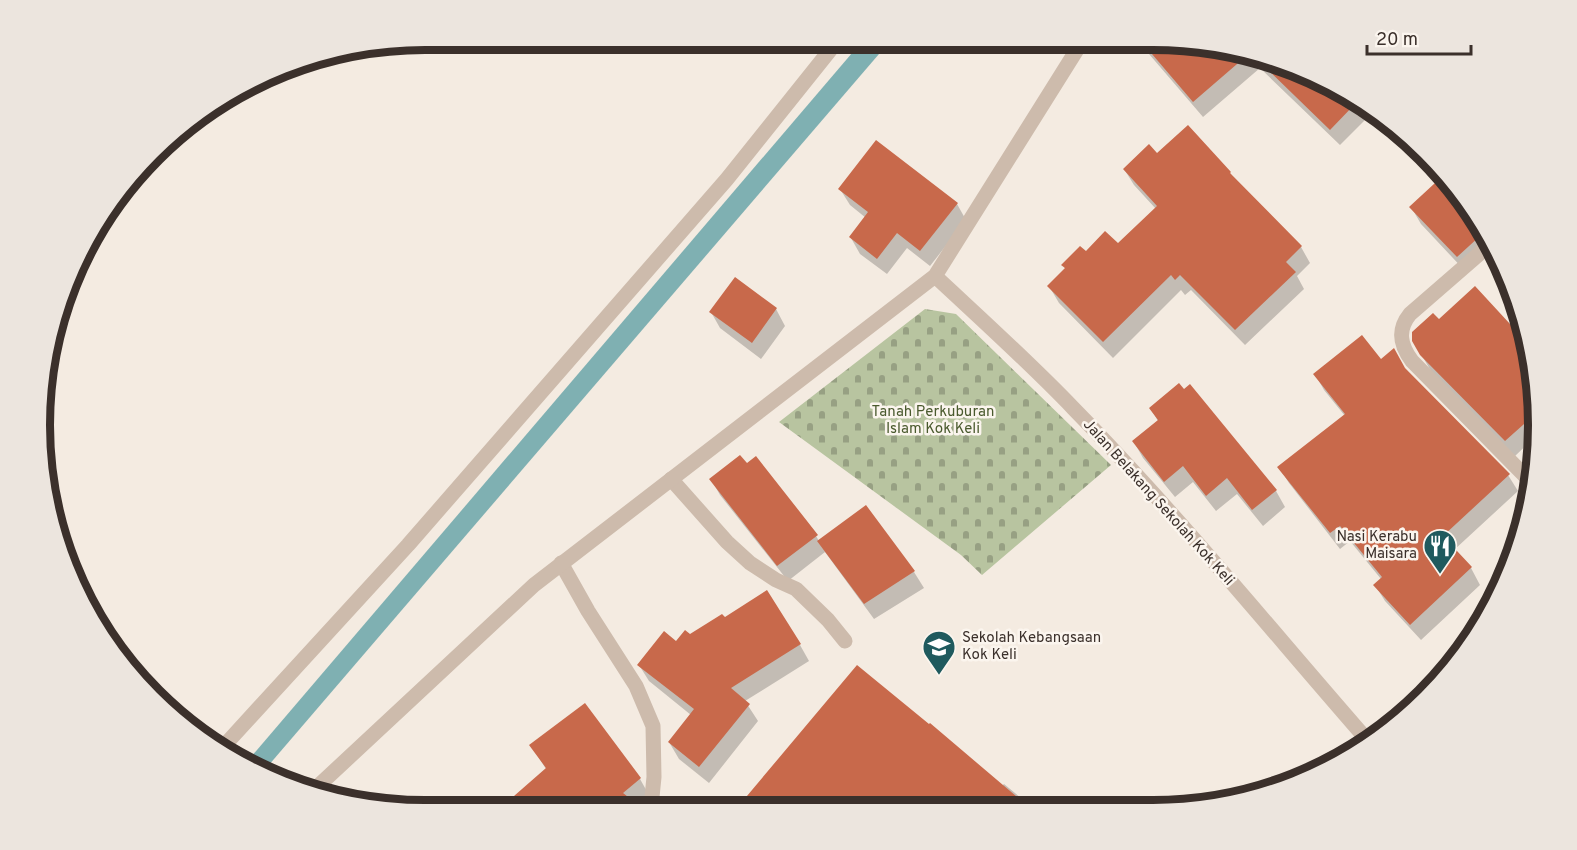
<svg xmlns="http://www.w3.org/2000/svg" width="1577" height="850" font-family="Overpass,sans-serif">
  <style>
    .cemetery { fill: url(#cemetery-stones) }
    .water { fill: #7fb0b2 }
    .shadow { fill: #0003 }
    .building { fill: #c8694b }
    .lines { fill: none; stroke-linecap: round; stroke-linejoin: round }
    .lane { stroke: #cdbbac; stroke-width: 15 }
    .street { stroke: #cdbbac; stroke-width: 15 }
    .secondary { stroke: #a18a7d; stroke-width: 15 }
    .labels { text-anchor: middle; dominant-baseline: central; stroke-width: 5; stroke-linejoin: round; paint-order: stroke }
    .park-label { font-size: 15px; fill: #4a5a2e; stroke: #fbf5ee }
    .street-label { font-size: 15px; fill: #3b302b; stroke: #fbf5ee }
    .poi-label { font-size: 15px; fill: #3b302b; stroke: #fbf5ee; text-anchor: end }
    .rim { fill: none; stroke: #3b302b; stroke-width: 8 }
  </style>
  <defs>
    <pattern id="cemetery-stones" width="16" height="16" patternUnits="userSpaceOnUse" patternTransform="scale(1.5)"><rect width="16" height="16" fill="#b8c4a0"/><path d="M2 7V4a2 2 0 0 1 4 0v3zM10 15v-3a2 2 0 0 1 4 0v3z" fill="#97a083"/></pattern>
  </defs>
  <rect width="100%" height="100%" fill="#f4ebe1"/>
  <path class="cemetery" d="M925 309 956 314 1111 465 982 575 961 555 779 422Z"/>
  <path class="water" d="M864 39H889L879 54 262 773 254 771 245 764Z"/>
  <path class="shadow" d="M1137 40H1177L1323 79 1370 115 1340 145 1260 68 1203 117Z
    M1157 155 1230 173 1235 180 1301 247 1310 263 1297 276 1304 289 1245 345 1191 290 1185 295 1181 290 1113 358 1059 303 1049 286 1066 270 1063 265 1086 253 1118 246 1156 209 1134 185 1124 169Z
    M1435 185 1474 226 1489 252 1467 273 1421 224 1411 207Z
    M840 189 957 204 966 220 930 266 907 248 887 274 860 254 851 238 866 218 850 205Z
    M1475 288 1523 339 1535 437 1515 456 1431 371 1421 354 1439 321Z
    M776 309 785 326 761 359 720 328 711 312Z
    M1381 362 1405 369 1508 475 1518 491 1454 550 1471 568 1480 585 1421 640 1385 601 1375 585 1381 579 1350 541 1340 549 1289 483 1279 467 1345 416 1324 390 1315 374Z
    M1190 386 1276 491 1285 507 1263 526 1237 494 1216 511 1193 482 1175 497 1143 458 1134 442 1158 421 1151 409Z
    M711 479 816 536 819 541 866 507 914 572 924 588 874 619 825 552 788 581 720 495Z
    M724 619 800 645 809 661 745 701 758 721 709 783 679 759 669 742 691 715 649 681 639 665 676 643Z
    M857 667 1002 786 1004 784 1033 808 738 809Z
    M585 706 640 779 649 795 636 805 641 809 500 810 546 769 531 745Z"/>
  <path class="building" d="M1140 40H1177L1244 58 1193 102Z
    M1260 62 1323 79 1355 104 1330 130Z
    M1188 125 1231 172 1230 173 1302 246 1286 262 1296 272 1235 330 1180 275 1175 280 1171 275 1103 342 1047 286 1065 268 1061 265 1080 246 1086 251 1105 231 1118 243 1157 206 1123 169 1149 144 1157 153Z
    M876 140 958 203 920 251 897 233 877 259 849 237 868 212 838 189Z
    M1435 183 1471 221 1480 236 1457 257 1409 207Z
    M735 277 777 308 752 343 709 312Z
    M1475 286 1522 337 1533 416 1505 441 1420 355 1412 341V332L1433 313 1439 319Z
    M1362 335 1381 359 1394 348 1405 368 1510 474 1443 536 1472 567 1410 625 1373 585 1382 577 1340 526 1330 533 1277 467 1345 414 1313 374Z
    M1179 383 1184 389 1190 384 1277 490 1252 510 1227 478 1206 496 1183 466 1164 482 1132 441 1158 420 1149 408Z
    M740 455 747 463 756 456 818 535 777 566 709 479Z
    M866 505 915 571 864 604 817 541Z
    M767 590 801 644 731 688 750 704 699 767 668 742 694 709 637 665 664 631 676 641 685 630 690 634 722 614 725 617Z
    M857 665 929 724 930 723 1030 808 736 809Z
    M585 703 641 778 623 793 641 807 642 809 498 810 546 768 529 745Z"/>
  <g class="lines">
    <path class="lane" d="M671 479 727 542 750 563 776 580 796 589 828 620 845 641
      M561 563 588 611 636 686 653 726 654 777 651 807"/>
    <path class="street" d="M1486 246 1479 254 1410 314C1397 330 1400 345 1412 361L1529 480
      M935 276C981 319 1029 362 1073 408 1177 514 1271 630 1369 742
      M223 747 408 545 727 179 839 39
      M316 788 534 585 935 276 1083 40"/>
    <path class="secondary" d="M1416 704 1464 647"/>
  </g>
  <defs>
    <g id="restaurant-pin" transform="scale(1.725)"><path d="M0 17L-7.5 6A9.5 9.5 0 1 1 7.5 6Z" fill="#1f5a5e" stroke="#fbf5ee"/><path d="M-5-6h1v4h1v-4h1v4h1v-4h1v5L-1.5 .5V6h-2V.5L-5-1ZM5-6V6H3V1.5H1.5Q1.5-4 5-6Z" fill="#fff"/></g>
    <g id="school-pin" transform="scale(1.725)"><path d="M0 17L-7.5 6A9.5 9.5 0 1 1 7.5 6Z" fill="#1f5a5e" stroke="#fbf5ee"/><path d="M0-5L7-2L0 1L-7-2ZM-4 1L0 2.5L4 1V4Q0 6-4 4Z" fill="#fff"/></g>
  </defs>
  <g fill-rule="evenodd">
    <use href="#restaurant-pin" x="1440" y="546"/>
    <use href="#school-pin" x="939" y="647"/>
  </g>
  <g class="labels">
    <g class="park-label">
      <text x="933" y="412">Tanah Perkuburan<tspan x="933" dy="17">Islam Kok Keli</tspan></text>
    </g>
    <g class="street-label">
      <text transform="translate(1158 503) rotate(48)">Jalan Belakang Sekolah Kok Keli</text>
    </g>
    <g class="poi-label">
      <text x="1417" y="537">Nasi Kerabu<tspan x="1417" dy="17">Maisara</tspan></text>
      <text x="962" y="638" text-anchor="start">Sekolah Kebangsaan<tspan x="962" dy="17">Kok Keli</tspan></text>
    </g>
  </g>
  <path d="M0 0H1577V850H0ZM425 50H1153A375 375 0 0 1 1528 425V425A375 375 0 0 1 1153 800H425A375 375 0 0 1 50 425V425A375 375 0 0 1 425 50Z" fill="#ece5de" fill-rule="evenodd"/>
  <path class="rim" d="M425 50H1153A375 375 0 0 1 1528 425V425A375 375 0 0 1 1153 800H425A375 375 0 0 1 50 425V425A375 375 0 0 1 425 50Z"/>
  <path d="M1367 45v9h104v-9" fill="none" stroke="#3b302b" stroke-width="3"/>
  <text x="1376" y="45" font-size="18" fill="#3b302b" stroke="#fbf5ee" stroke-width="4.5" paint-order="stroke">20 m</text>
</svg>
